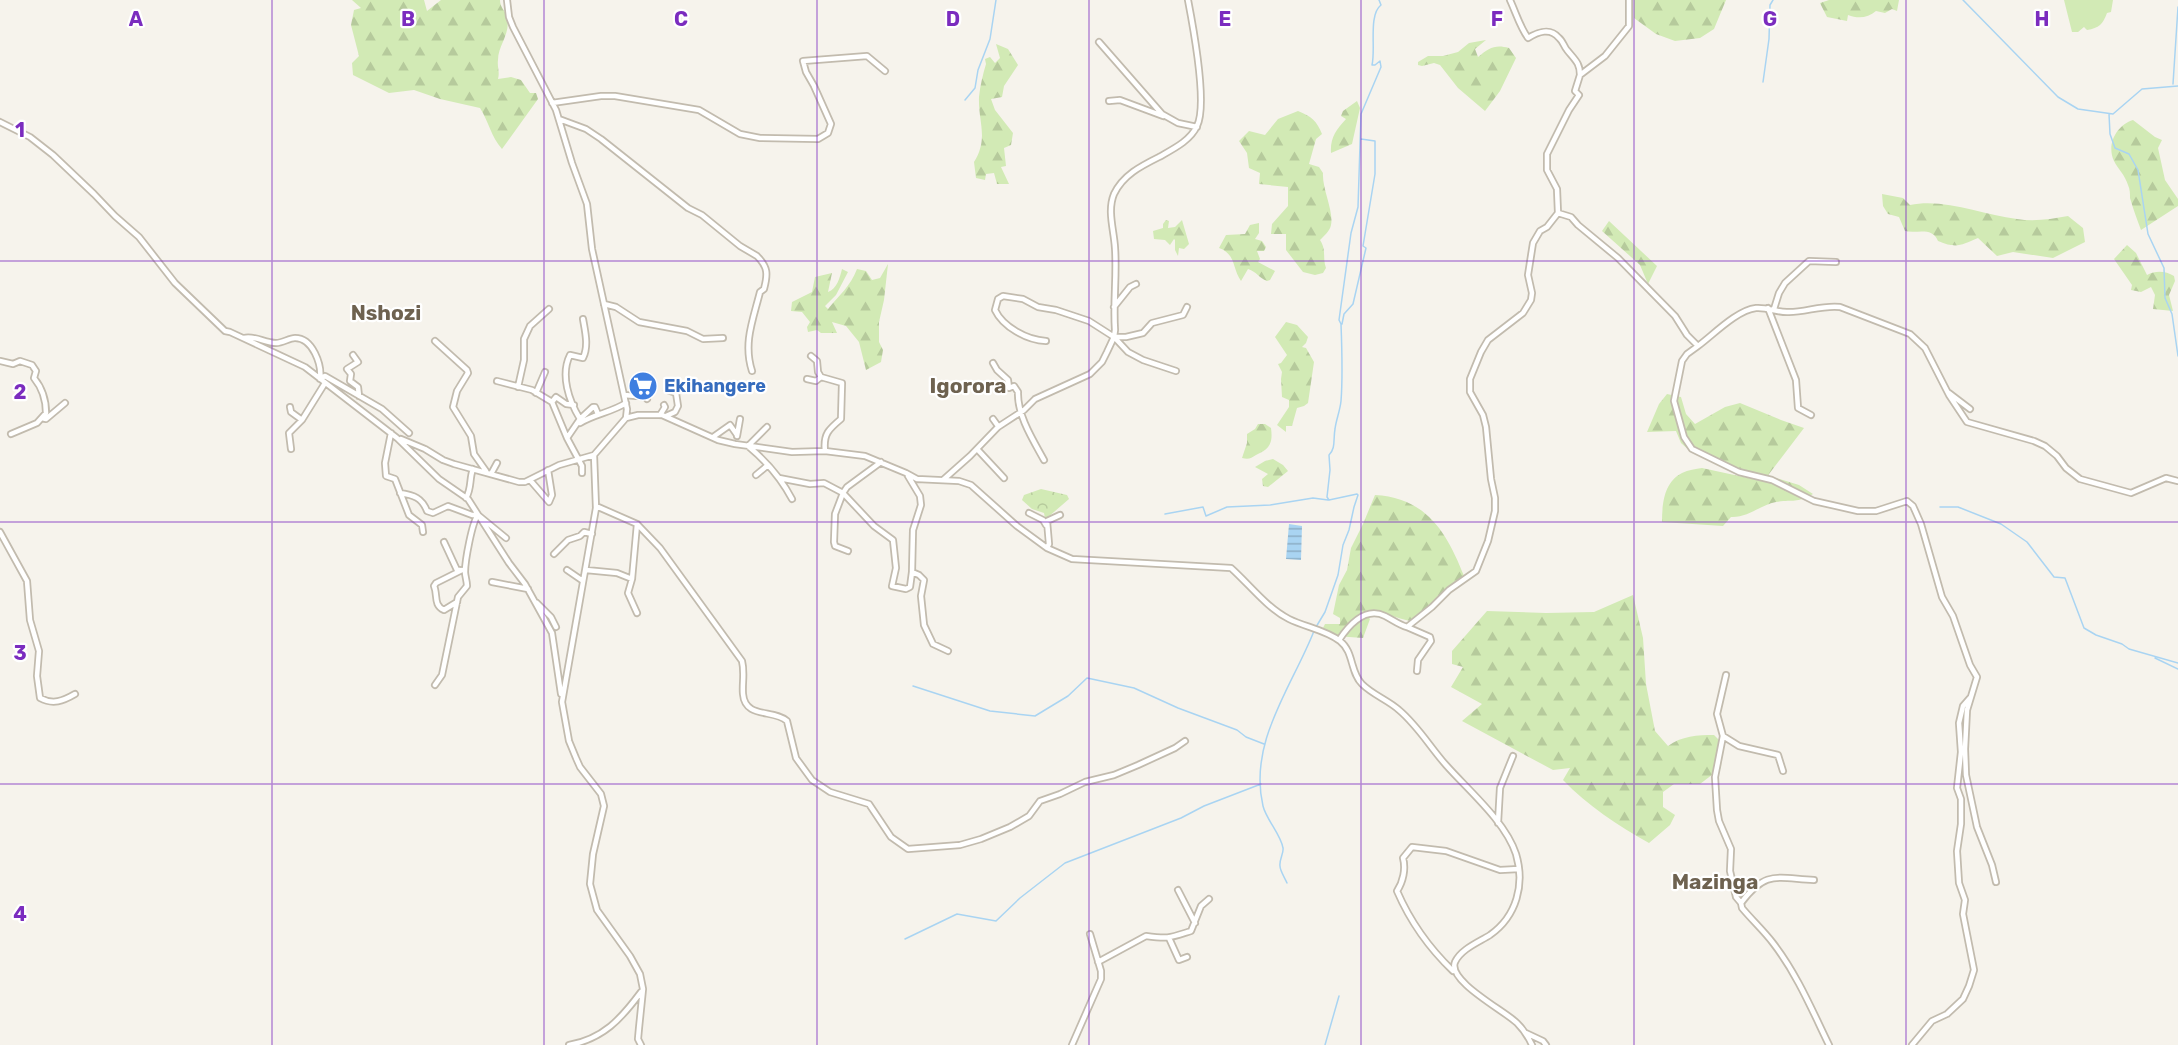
<svg xmlns="http://www.w3.org/2000/svg" width="2178" height="1045" font-family="Rubik,sans-serif">
  <style>
    .grass { fill: #d2eab5 }
    .forest { fill: url(#forest-firs) }
    .park { fill: url(#park-crowns) }
    .water { fill: url(#water-rules) }
    .lines { fill: none; stroke-linecap: round; stroke-linejoin: round }
    .stream { stroke: #a9d4f2; stroke-width: 1.5 }
    .street-casing { stroke: #c2bbae; stroke-width: 8 }
    .street { stroke: #fff; stroke-width: 4.5 }
    .grid { fill: none; stroke: #7b2cbf; stroke-width: 1.5; stroke-opacity: 0.55 }
    .labels { text-anchor: middle; dominant-baseline: central; stroke-width: 4.5; stroke-linejoin: round; paint-order: stroke }
    .shop-label { font-size: 18px; font-weight: bold; fill: #366cbe; stroke: #fff; text-anchor: start }
    .quarter-label { font-size: 21px; font-weight: bold; fill: #6e6250; stroke: #fff }
    .grid-label { font-size: 20px; text-anchor: middle; font-weight: bold; fill: #7b2cbf; stroke: #fff; stroke-width: 4.5; stroke-linejoin: round; paint-order: stroke }
  </style>
  <defs>
    <pattern id="forest-firs" width="22" height="20" patternUnits="userSpaceOnUse" patternTransform="scale(1.5)"><rect width="22" height="20" fill="#d2eab5"/><path d="M5 1l3.5 6h-7zM16 11l3.5 6h-7z" fill="#b6ca9c"/></pattern>
    <pattern id="park-crowns" width="20" height="18" patternUnits="userSpaceOnUse" patternTransform="scale(1.5)"><rect width="20" height="18" fill="#d2eab5"/><path d="M2 6a3 3 0 1 1 6 0M12 15a3 3 0 1 1 6 0" fill="none" stroke="#b6ca9c"/></pattern>
    <pattern id="water-rules" width="6" height="5" patternUnits="userSpaceOnUse" patternTransform="scale(1.5)"><rect width="6" height="5" fill="#a9d4f2"/><path d="M0 2.5h6" fill="none" stroke="#8caec5"/></pattern>
  </defs>
  <rect width="100%" height="100%" fill="#f6f3ec"/>
  <path class="grass" d="M2064 0H2113L2111 12 2107 13C2103 24 2099 28 2087 30L2084 27 2078 32H2072Z"/>
  <path class="forest" d="M352 0H424L427 11 441 0H500C500 8 505 10 507 17 511 34 498 45 498 60 497 67 500 72 498 79L511 77 521 80 530 93H536L538 99 502 149C491 137 489 122 480 108L440 99 414 90 389 93 353 75 352 63 359 56 351 25 354 10 361 8Z
    M1634 0H1726L1714 29 1700 38 1675 41 1656 34 1634 18Z
    M1829 0H1899L1897 11 1892 9 1885 13 1876 11C1868 18 1858 19 1848 15L1847 21 1827 17 1820 3Z
    M1486 40 1475 49 1478 57C1489 48 1495 44 1509 48L1516 58 1500 91 1485 111 1458 88 1440 65 1434 63 1422 66 1418 65V62L1428 56H1443L1458 52 1469 43Z
    M996 44 1008 49 1018 65 1004 86 1002 97 991 99 995 110 1013 133 1011 145 1004 148 1006 166 1001 167 1009 184H997L994 173 986 174 985 180 976 178 974 162C989 138 978 122 979 97 980 86 983 74 986 64L985 59 990 57 995 63 1000 58Z
    M1357 101 1360 108 1352 144 1331 153C1330 138 1336 130 1346 119L1341 116 1343 111Z
    M1298 111C1311 116 1317 121 1322 134L1316 139 1309 164 1319 167 1323 173C1322 189 1334 211 1331 225 1330 231 1324 236 1320 240 1327 251 1322 257 1326 268L1323 273 1315 275 1303 272 1286 250V234H1271L1272 224 1288 206V187L1259 184 1260 173 1249 168 1247 153 1239 141 1249 131 1265 135 1278 119Z
    M2133 120 2155 137 2162 140 2158 148 2165 180 2178 199V206L2141 230C2137 219 2133 209 2130 198 2130 194 2130 189 2128 185 2125 175 2118 169 2114 161 2106 144 2117 125 2133 120Z
    M1882 194 1903 198 1910 205C1945 198 1982 215 2017 219 2034 222 2051 219 2068 216L2083 228 2085 242 2053 258 2013 252 1997 256 1978 238C1961 245 1957 249 1938 241 1932 226 1917 234 1905 231L1899 217 1888 214 1883 206Z
    M1166 220 1169 221 1168 228 1175 227 1182 220 1189 244 1184 249 1179 248 1178 256 1175 250V240L1174 239 1170 245 1165 240 1154 239 1153 231 1163 228V224Z
    M1609 221 1657 266 1648 284 1640 265 1602 231Z
    M1259 223V233L1255 239 1262 241 1266 247 1264 251H1257L1260 259 1258 262 1275 271 1270 280 1267 281C1259 278 1257 272 1248 269L1241 281C1232 268 1236 254 1219 248L1226 235 1245 234 1250 225Z
    M2127 245 2136 253 2147 275C2156 270 2166 271 2174 276L2175 281 2169 295 2173 311 2153 309 2155 295 2151 287 2141 292 2131 290 2132 285 2114 259Z
    M888 264 884 300 879 322V342L883 350 881 362 866 370 859 342 846 326 832 322 837 333H821L817 330 808 332 807 327 810 322 802 312 791 311 792 302 812 292 815 277 832 273 828 292C837 289 840 277 842 269L848 272 836 295 825 306 828 309C840 294 850 287 857 269L866 271 872 280 880 278Z
    M1286 322 1297 325 1308 337 1306 343 1302 347 1306 348 1314 362 1308 403 1304 406 1297 408 1292 426H1286V432L1277 425 1289 407V400L1282 397 1281 379 1282 372 1278 364 1281 363 1287 355 1275 337Z
    M1667 394 1681 397 1686 414 1695 424 1725 407 1740 403 1781 420 1804 428 1766 478 1740 470 1707 456 1691 452 1681 443 1676 431 1647 432 1659 404Z
    M1258 424H1265L1271 428C1273 443 1270 449 1256 455 1251 458 1249 460 1242 458L1247 443V434L1255 429Z
    M1273 459 1283 465 1288 471 1268 487 1263 486 1262 479 1268 474 1255 467 1265 461Z
    M1702 468 1762 481 1776 478 1799 485 1813 494C1795 504 1794 499 1776 502 1761 505 1747 518 1731 517L1723 526 1662 522C1662 504 1664 482 1682 473 1688 470 1696 469 1702 468Z
    M1375 495C1427 498 1447 533 1464 576L1410 621C1394 618 1381 610 1365 613L1370 619 1363 638 1335 636 1323 628 1325 624H1340V618L1333 614 1339 585 1347 570 1351 548 1363 524Z
    M1633 595 1643 638 1646 684 1655 731 1668 746C1681 736 1698 735 1714 735L1722 743 1721 768 1700 784H1674L1663 792V807L1675 815 1670 825 1649 843C1617 825 1588 806 1563 780L1570 768 1553 770 1462 721 1482 704 1451 687 1463 667 1452 664V651L1487 611 1546 613 1594 612Z"/>
  <path class="park" d="M1041 489 1067 495 1069 499 1047 518H1045L1044 513 1032 509 1022 500 1024 495Z"/>
  <path class="water" d="M1289 524 1302 526 1301 560 1286 559Z"/>
  <g class="lines">
    <path class="stream" d="M1963 0 2058 97 2078 109 2113 114 2142 89 2178 86
      M1763 82 1769 39 1770 5 1773 0
      M2173 84 2178 7
      M965 100 975 88 978 70 990 39 996 0
      M2109 114 2110 134 2115 148 2129 154 2138 170 2148 234 2164 268 2165 298 2172 314 2178 356
      M1342 324 1344 314 1353 304 1366 248 1363 246 1375 174V141L1361 139
      M1940 507H1958L2001 524 2027 542 2054 577 2065 578 2084 628 2096 635 2122 644 2129 649 2178 663
      M1165 514 1203 507 1206 516 1227 507 1270 505 1313 498 1328 500
      M1316 627 1325 612 1338 575 1343 545 1349 530 1354 507 1358 495 1357 494 1329 500 1327 497 1330 470 1329 455C1336 448 1333 440 1335 429 1336 420 1340 411 1341 401 1343 376 1342 350 1341 324L1339 320 1351 233 1358 207 1361 114 1381 67 1380 61 1375 65H1372C1376 49 1368 15 1381 5L1379 0
      M2155 658 2178 669
      M913 686 990 711 1035 716 1068 696 1087 678 1134 688 1178 708 1237 730 1246 737 1264 744
      M1287 883C1285 878 1280 871 1280 866 1279 860 1284 853 1283 848 1281 835 1266 819 1263 806 1248 742 1292 687 1314 631
      M905 939 957 914 996 921 1020 898 1065 863 1181 818 1204 806 1261 784
      M1325 1045 1339 996"/>
    <g class="street-casing">
      <path id="street" d="M507 0 509 17 513 27 556 110 572 163 587 204 592 249 627 409 626 418 594 455 596 508 562 702 569 741 576 758 580 767 601 794 604 806 593 854 590 884 597 910 630 956 640 974 643 989 639 1028 638 1039 641 1045
        M1510 0C1516 13 1520 27 1528 38 1538 32 1550 27 1559 38 1563 41 1564 47 1567 50 1575 60 1580 63 1580 75L1605 56 1629 26V0
        M1099 42 1162 114 1178 123 1197 127
        M1109 101 1120 100 1163 116
        M552 103 601 96H615L699 110 740 134 760 138 818 139 828 133 831 124 814 86 806 72 803 61 867 56 885 71
        M559 119 586 129 601 139 688 208 702 215 740 246 757 256C768 267 768 274 764 289L760 292C753 320 743 343 752 371
        M0 122 30 137 53 155 94 194 115 216 139 237 175 283 225 331 230 332 305 367 397 438 439 479 468 499 509 563 525 584 552 633 561 694
        M1558 213 1571 217 1578 225 1618 258 1675 316 1687 335 1698 346C1713 335 1737 310 1756 308 1768 307 1778 313 1789 312 1806 312 1822 305 1840 307L1910 334 1925 348 1949 395 1967 422 2034 441 2045 446 2057 456 2066 468 2080 479 2131 493 2166 478 2178 481
        M604 304 616 307 639 322 687 331 703 339 723 338
        M1114 307 1130 287 1136 284
        M1768 308 1796 380 1798 408 1811 415
        M1774 309 1779 293 1785 283 1809 261 1836 262
        M1114 337 1128 352 1143 360 1176 371
        M244 338C254 335 265 343 276 343 283 343 289 338 295 338 313 338 322 365 320 379L325 376 382 409 409 433
        M435 341 467 370 468 373 457 391 453 407 471 436 474 454 486 471
        M1046 341C1027 340 1003 327 995 310L998 299 1003 296 1023 299 1038 307 1056 310 1089 321 1114 337H1126L1143 333 1152 323 1183 315 1187 307
        M1698 346 1687 354 1682 361 1674 401 1684 437 1692 449 1739 472 1772 480 1814 501 1858 511H1876L1907 501 1913 506 1921 524 1942 597 1953 616 1970 665 1977 677 1967 710 1965 749 1966 775 1977 827 1992 865 1996 882
        M353 355 358 362 347 369 351 374 350 381 358 387 359 396
        M811 356 817 361 818 372 821 377 842 383 841 419C829 429 823 434 825 451
        M0 361 13 364 20 361 32 365 36 371 34 378C43 389 46 400 46 413L37 423 11 434
        M993 363 997 370 1008 380 1009 388 1014 386 1018 392C1017 415 1033 440 1044 460
        M807 379 816 381 821 377
        M497 381 532 390 552 402 567 438
        M518 387 524 360V339L530 326 549 309
        M536 393 545 372
        M1949 393 1970 409
        M624 395 636 396 643 393 647 399
        M552 402 556 397 566 404 574 405
        M290 407 291 412 302 420 325 383
        M660 415 665 407 664 405
        M666 416 675 412 678 406 676 393 667 390
        M42 418 46 419 65 403
        M626 418 638 415H662L718 440 735 444 792 452 825 451 865 456 906 473 917 479 959 481 971 485 1017 526 1047 548 1072 559 1231 568C1250 585 1267 608 1289 619 1305 627 1326 630 1340 641 1354 652 1350 672 1362 684 1373 695 1388 700 1399 710 1418 726 1430 747 1446 765 1469 791 1505 821 1516 854 1525 884 1517 916 1490 935 1479 942 1461 949 1455 962 1447 981 1505 1011 1517 1023 1524 1030 1528 1036 1532 1045
        M580 419C569 401 560 375 570 355L583 358C589 346 585 331 583 319
        M993 419 998 426
        M580 423C595 414 612 412 626 403
        M767 427 748 446C766 461 781 478 792 499
        M391 433 385 463 386 476 395 479 409 515 422 525 423 532
        M737 436 740 419
        M713 437 730 425 737 435
        M401 439 425 449 443 460 454 464 519 482H525L559 465 594 455
        M291 449 289 433 302 420
        M977 449 1004 478
        M881 462 847 487 843 493 874 526 893 540 896 568 892 586 906 589 910 587 912 572
        M582 473V466L567 438 580 419 593 407H595L598 414
        M491 474 497 463
        M756 475 768 465
        M908 476 920 496 921 505 913 530 912 572 919 575 924 580 921 596 924 625 933 644 948 651
        M779 478 810 484 824 483 843 493 835 514 834 542 835 546 848 551
        M530 480 549 502 552 495 548 470
        M943 480 970 456 998 427 1024 410 1035 399 1090 374 1102 362 1107 352 1114 337 1115 330C1113 302 1117 275 1115 248 1114 230 1107 211 1114 194 1123 175 1141 166 1159 157 1173 149 1190 141 1197 126 1208 104 1193 26 1188 0
        M400 493C414 495 422 498 427 511L433 513 448 506 472 515H478L506 538
        M466 498C472 488 469 479 473 469
        M596 506 637 524 660 548 742 661C745 673 742 683 743 694 745 719 774 709 787 721L796 758 812 780 830 792 869 804 891 837 908 849 960 845 981 839 1010 827 1029 816 1040 801 1060 794 1085 782 1114 775 1138 765 1175 748 1185 741
        M1029 513 1043 520 1046 525
        M0 532 27 581 30 620 39 651 37 676 40 698C53 705 63 701 75 694
        M444 542 457 570H460
        M1047 548 1049 544 1047 521 1060 515
        M554 554 568 540 580 536 584 532 592 534
        M567 570 583 581
        M586 570 617 573 632 579
        M492 582 528 589
        M457 602 444 610C433 605 438 595 434 586L436 583 462 570
        M537 603 551 617 556 627
        M637 613 628 593 632 579 637 524
        M1407 627 1430 637 1431 641 1418 660 1417 671
        M1339 640C1349 625 1365 606 1385 616 1393 620 1399 625 1407 627L1432 607 1449 590 1476 571 1488 541 1495 511V498L1491 479 1486 427 1483 415 1470 392V379L1481 352 1488 340 1523 313 1531 300 1532 293 1528 275 1533 243 1540 231 1547 227 1558 213 1557 189 1547 170V154L1569 110 1579 95 1575 91 1580 75
        M1726 675 1717 714 1723 736 1715 777 1717 810 1719 821 1731 849 1730 871 1736 897 1741 903
        M435 685 442 675 458 597 467 586C467 581 465 576 465 572 465 561 472 522 478 515
        M1723 736 1739 746 1778 755 1783 771
        M1498 823 1500 788 1513 756
        M1814 880C1776 878 1766 870 1741 903L1742 908C1752 920 1764 931 1773 943 1797 974 1812 1010 1829 1045
        M1178 890 1195 923
        M1169 938 1179 960 1187 957
        M1098 962 1146 936C1169 939 1169 938 1191 931L1201 906 1209 899
        M1453 971C1429 948 1410 921 1397 891 1403 882 1406 869 1403 858L1412 847 1446 851 1500 870 1519 869
        M1526 1033 1543 1041 1546 1045
        M569 1045C603 1039 621 1019 641 992
        M1072 1045 1101 979V971L1090 934
        M1912 1045 1932 1021 1947 1014 1963 999 1969 986 1974 970 1963 914 1965 900 1959 883 1957 851 1961 824V799L1957 788 1961 752 1959 723 1963 706 1970 698"/>
    </g>
    <use href="#street" class="street"/>
  </g>
  <path class="grid" d="M272 0V1045M544 0V1045M817 0V1045M1089 0V1045M1361 0V1045M1634 0V1045M1906 0V1045M0 261H2178M0 522H2178M0 784H2178"/>
  <defs>
    <g id="supermarket-disc" transform="scale(1.5)"><circle r="9.5" fill="#3f7fe0" stroke="#fff"/><path d="M-6-5.5h2.5l.6 2H6L4.5 2H-2.5L-4.4-4H-6ZM-1.5 3.2a1.3 1.3 0 1 0 .1 0ZM3 3.2a1.3 1.3 0 1 0 .1 0Z" fill="#fff"/></g>
  </defs>
  <g fill-rule="evenodd">
    <use href="#supermarket-disc" x="643" y="386"/>
  </g>
  <g class="labels">
    <g class="shop-label">
      <text x="664" y="386">Ekihangere</text>
    </g>
    <g class="quarter-label">
      <text x="386" y="312">Nshozi</text>
      <text x="968" y="385">Igorora</text>
      <text x="1715" y="881">Mazinga</text>
    </g>
  </g>
  <g class="grid-label">
    <text x="136" y="26">A</text>
    <text x="408" y="26">B</text>
    <text x="681" y="26">C</text>
    <text x="953" y="26">D</text>
    <text x="1225" y="26">E</text>
    <text x="1497" y="26">F</text>
    <text x="1770" y="26">G</text>
    <text x="2042" y="26">H</text>
    <text x="20" y="137">1</text>
    <text x="20" y="399">2</text>
    <text x="20" y="660">3</text>
    <text x="20" y="921">4</text>
  </g>
</svg>
